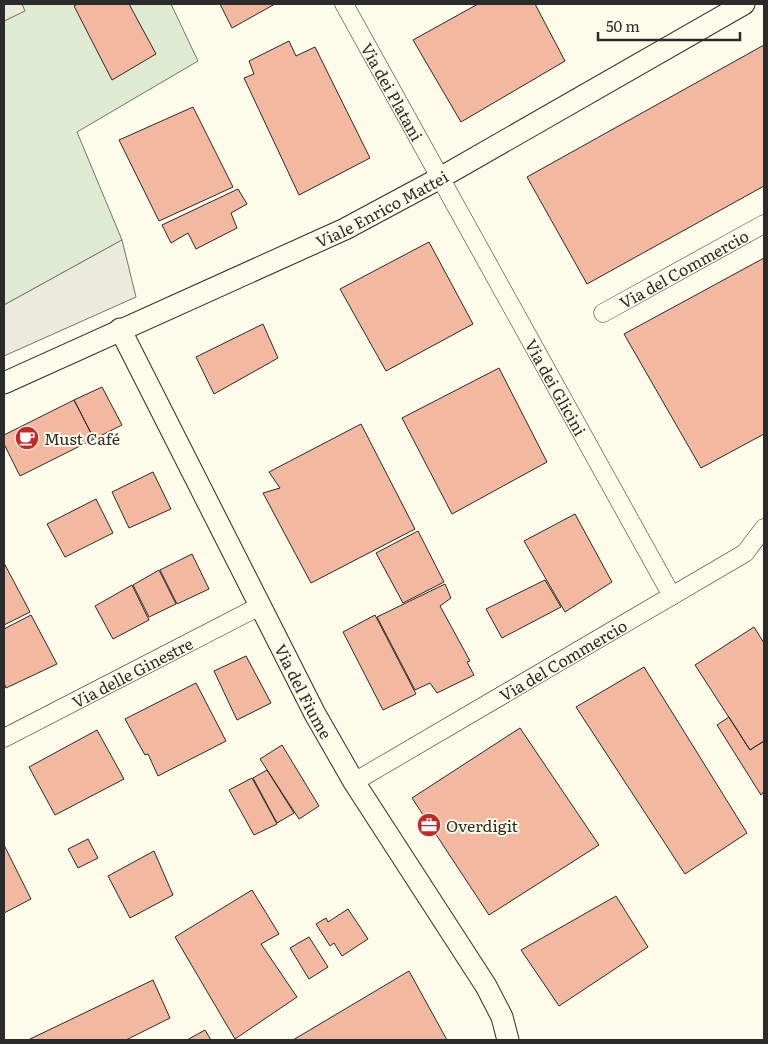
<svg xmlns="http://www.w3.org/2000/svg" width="768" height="1044" font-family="Literata,serif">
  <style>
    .green { fill: #deebd1; stroke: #74746e }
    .parking { fill: #eceadb; stroke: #74746e }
    .building { fill: #f2b8a0; stroke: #2b2b2b }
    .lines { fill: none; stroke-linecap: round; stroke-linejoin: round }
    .minor-casing { stroke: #2b2b2b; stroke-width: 19 }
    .tertiary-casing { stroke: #2b2b2b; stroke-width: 23 }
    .minor { stroke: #fdfbea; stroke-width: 18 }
    .tertiary { stroke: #fdfbea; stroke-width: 21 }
    .labels { text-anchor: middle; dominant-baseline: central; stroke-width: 4; stroke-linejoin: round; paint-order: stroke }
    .street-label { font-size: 16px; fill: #2b2b2b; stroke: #fdfbea }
    .poi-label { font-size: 16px; fill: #2b2b2b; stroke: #fdfbea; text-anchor: start }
  </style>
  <rect width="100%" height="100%" fill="#fdfbea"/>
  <path class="green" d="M22 4H171L198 61 77 132 122 240 4 305V21L24 11Z"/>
  <path class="parking" d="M4 4H22L25 11 4 21Z
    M122 240 136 297 4 356V305Z"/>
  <path class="building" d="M78 4H129L156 54 112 80 74 6Z
    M220 4H275L232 28Z
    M478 4H535L565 61 461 122 413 40Z
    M289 41 296 56 315 47 370 158 299 195 244 78 254 74 249 61Z
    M764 45V186L587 284 527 177Z
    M193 107 233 187 159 221 119 140Z
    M238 189 247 204 231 213 237 228 196 249 188 233 171 243 162 225Z
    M429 242 473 324 386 371 340 289Z
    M764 258V434L701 468 624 334Z
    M263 324 278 358 214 394 196 357Z
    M499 368 547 462 452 514 402 418Z
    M102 387 122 425 94 439 74 400Z
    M74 400 94 439 20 476 4 444V435Z
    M361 424 415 529 311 583 263 493 280 488 269 472Z
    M153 472 171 509 129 528 112 492Z
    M96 499 113 533 65 557 47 524Z
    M575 514 612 582 565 612 524 541Z
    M418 531 444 582 403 603 376 553Z
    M192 554 209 589 177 604 160 570Z
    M4 563 30 612 4 625Z
    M159 570 176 604 149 617 133 585Z
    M545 580 561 607 502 638 486 609Z
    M445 584 451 598 440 606 470 661 467 662 474 675 437 693 430 683 415 690 377 617Z
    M132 585 149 620 113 639 95 606Z
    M31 615 57 664 6 688 4 683V629Z
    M375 615 416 694 383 710 343 632Z
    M754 627 764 643V741L750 750 695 665Z
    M246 656 271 703 237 720 214 671Z
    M644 667 747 833 685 874 576 707Z
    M196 683 226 741 158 776 148 754 145 755 125 719Z
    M729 717 750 750 764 741V791L761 795 717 725Z
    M520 728 599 845 489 915 412 798Z
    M97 730 124 779 55 815 29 767Z
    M282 745 319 806 299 819 260 759Z
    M267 770 294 813 277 823 253 778Z
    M252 778 277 824 254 835 229 790Z
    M88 839 98 858 78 868 68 849Z
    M4 845 31 899 4 913Z
    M154 851 173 895 130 918 108 876Z
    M252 890 279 934 261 944 297 997 235 1039 175 937Z
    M616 896 648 947 559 1006 521 950Z
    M348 909 368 939 342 956 334 943 330 946 316 924 326 918 328 922Z
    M309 937 328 967 309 979 290 948Z
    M409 971 447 1040H293Z
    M153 980 170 1018 126 1040H28Z
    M205 1030 211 1040H187Z"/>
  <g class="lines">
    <g class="minor-casing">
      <g id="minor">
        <path id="s1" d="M344 4 672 596"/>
        <path id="s2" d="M603 313 764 224"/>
        <path id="s3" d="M4 738 260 606"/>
        <path id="s4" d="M354 782 745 553 764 528"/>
      </g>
    </g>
    <g class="tertiary-casing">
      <g id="tertiary">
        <path id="s5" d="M120 329 315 714 354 782 486 986 502 1017 508 1040"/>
        <path id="s6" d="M4 383 345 229 440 178 744 4"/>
      </g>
    </g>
    <use href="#minor" class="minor"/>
    <use href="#tertiary" class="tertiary"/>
  </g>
  <defs>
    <g id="cafe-disc" transform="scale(1.25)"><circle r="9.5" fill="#c62828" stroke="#fdfbea"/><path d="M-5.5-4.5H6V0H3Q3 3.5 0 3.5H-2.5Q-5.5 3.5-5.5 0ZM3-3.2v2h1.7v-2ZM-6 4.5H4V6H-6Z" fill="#fff"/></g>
    <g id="office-disc" transform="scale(1.25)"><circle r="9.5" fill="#c62828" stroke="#fdfbea"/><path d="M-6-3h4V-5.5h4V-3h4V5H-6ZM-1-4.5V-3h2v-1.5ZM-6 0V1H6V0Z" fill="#fff"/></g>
  </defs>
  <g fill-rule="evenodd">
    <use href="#cafe-disc" x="27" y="438"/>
    <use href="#office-disc" x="429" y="825"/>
  </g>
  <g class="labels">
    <g class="street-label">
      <text stroke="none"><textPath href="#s1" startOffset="100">Via dei Platani</textPath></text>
      <text stroke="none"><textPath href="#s6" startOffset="416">Viale Enrico Mattei</textPath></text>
      <text stroke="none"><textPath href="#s2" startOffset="92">Via del Commercio</textPath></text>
      <text stroke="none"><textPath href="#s1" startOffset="438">Via dei Glicini</textPath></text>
      <text stroke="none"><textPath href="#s4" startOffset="242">Via del Commercio</textPath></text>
      <text stroke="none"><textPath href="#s3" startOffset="144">Via delle Ginestre</textPath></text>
      <text stroke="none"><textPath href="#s5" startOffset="406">Via del Fiume</textPath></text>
    </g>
    <g class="poi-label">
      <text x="44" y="438">Must Café</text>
      <text x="446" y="825">Overdigit</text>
    </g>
  </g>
  <rect width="768" height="1044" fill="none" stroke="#2b2b2b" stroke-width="10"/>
  <path d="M598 32v8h142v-8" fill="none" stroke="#2b2b2b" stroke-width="2.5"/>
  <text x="606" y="32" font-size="15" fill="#2b2b2b" stroke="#fdfbea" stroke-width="4" paint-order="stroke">50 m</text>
</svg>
